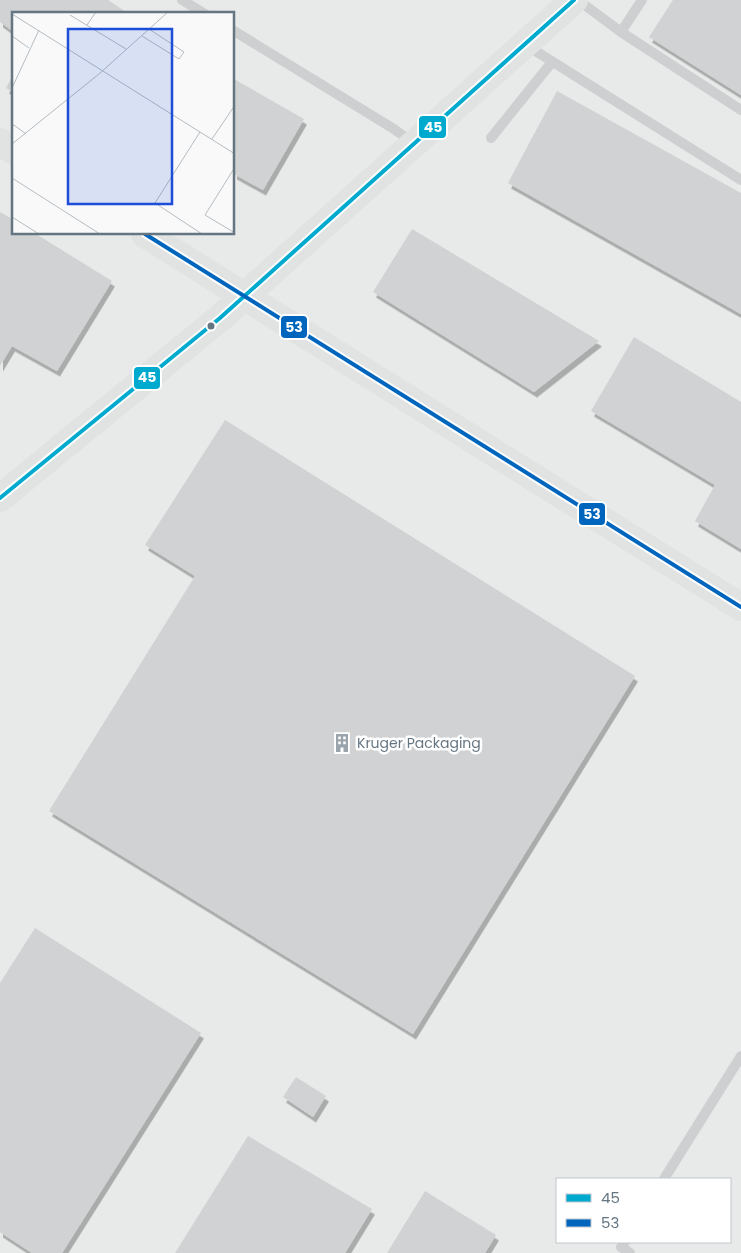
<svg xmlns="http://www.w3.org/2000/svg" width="741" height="1253" font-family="Poppins,sans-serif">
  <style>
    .built { fill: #e8e9e9; fill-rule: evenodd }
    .building { fill: #d0d2d3; filter: url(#shadow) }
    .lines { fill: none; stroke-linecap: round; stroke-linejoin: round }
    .lane { stroke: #cecfd0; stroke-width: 10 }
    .secondary { stroke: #e1e2e2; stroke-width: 28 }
    .bus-1-casing { stroke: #fff; stroke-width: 8 }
    .bus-2-casing { stroke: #fff; stroke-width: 8 }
    .bus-1 { stroke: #00a9ce; stroke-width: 4 }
    .bus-2 { stroke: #0065bd; stroke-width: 4 }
    .bus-dot { fill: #657683; stroke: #fff; stroke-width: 2 }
    .labels { text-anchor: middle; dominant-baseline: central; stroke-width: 5; stroke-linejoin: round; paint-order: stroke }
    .poi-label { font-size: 14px; fill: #657683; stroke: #fff; text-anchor: start }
    .inset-road { fill: none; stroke: #b5bdc3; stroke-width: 1 }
    .view { fill: #1d4ed8; fill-opacity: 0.15; stroke: #1d4ed8; stroke-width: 2.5 }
    .inset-edge { fill: none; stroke: #657683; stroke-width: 2.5 }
    .line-badge { stroke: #fff; stroke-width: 2 }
    .badge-label { font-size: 14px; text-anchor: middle; font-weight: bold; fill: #fff }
  </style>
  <defs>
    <filter id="shadow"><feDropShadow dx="3" dy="5.5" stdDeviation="0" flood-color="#0004"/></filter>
  </defs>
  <rect width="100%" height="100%" fill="#f9f9f9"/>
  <path class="built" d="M0 0H741V1253H0ZM14 14H234V234H14ZM557 1179H730V1242H557Z"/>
  <path class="building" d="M0 0H108L129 14H14V32L0 22Z
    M673 0H741V95L649 37Z
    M14 73V93L6 88Z
    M234 79 304 119 263 190 234 174Z
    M557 91 741 193V314L508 183Z
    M0 212 14 220V234H36L112 281 57 371 12 346 0 366Z
    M412 229 599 341 534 392 373 292Z
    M634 337 741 402V549L695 521 715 485 591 411Z
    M225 420 635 676 413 1034 49 811 195 576 145 545Z
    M35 928 201 1033 62 1253H32L0 1232V983Z
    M296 1077 326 1096 313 1117 283 1097Z
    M248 1136 372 1209 345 1253H175Z
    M425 1191 496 1235 485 1253H387Z"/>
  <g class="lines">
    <path class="lane" d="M182 0 205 14
      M578 0 621 32 741 110
      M234 31 394 129 413 143
      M621 32 642 0
      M526 45 741 180
      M491 138 552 62
      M664 1179 741 1056
      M625 1242 621 1247 630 1253"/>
    <path class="secondary" d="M0 142 14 151
      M145 234 741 607
      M0 498 220 318 574 0"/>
    <g class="bus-1-casing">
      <path id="bus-1" d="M0 498 220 318 574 0"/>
    </g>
    <g class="bus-2-casing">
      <path id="bus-2" d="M145 234 741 607"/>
    </g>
    <use href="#bus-1" class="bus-1"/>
    <use href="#bus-2" class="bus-2"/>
  </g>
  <defs>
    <g id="building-bare" transform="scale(1.5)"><path d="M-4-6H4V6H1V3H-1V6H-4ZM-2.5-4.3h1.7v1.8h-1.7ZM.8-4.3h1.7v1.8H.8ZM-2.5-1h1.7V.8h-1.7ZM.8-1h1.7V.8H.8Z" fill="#99a4ac" stroke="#fff" stroke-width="2.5" paint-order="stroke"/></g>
  </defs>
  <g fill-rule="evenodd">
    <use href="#building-bare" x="342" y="743"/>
  </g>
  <circle class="bus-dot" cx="211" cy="326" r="4.5"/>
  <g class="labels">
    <g class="poi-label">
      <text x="357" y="743">Kruger Packaging</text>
    </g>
  </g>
  <g transform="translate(12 12)">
    <rect width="222" height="222" fill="#f9f9f9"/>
    <path class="inset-road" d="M0 2 223 142M58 3 114 37M75 13 84 0M0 24 17 36M130 24 167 47 172 40 137 17M0 76 27 18M0 115 2 113 14 122M188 120 143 191 190 222M200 127 223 93M0 132 87 62 156 0M223 155 193 203 223 221M0 166 88 222M0 205 27 222"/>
    <path class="view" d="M56 17H160V192H56Z"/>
    <rect width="222" height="222" class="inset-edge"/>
  </g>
  <g class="line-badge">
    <rect x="418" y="115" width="29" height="24" rx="5" fill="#00a9ce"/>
    <rect x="280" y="315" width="28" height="24" rx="5" fill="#0065bd"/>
    <rect x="133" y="366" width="28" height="24" rx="5" fill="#00a9ce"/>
    <rect x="578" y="502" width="28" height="24" rx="5" fill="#0065bd"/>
  </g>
  <g class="badge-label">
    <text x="433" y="132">45</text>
    <text x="294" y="332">53</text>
    <text x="147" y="382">45</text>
    <text x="592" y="519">53</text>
  </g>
  <rect x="556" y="1178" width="175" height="65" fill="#ffffff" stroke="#c1c8cd"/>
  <rect x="566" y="1194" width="25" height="8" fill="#00a9ce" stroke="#c1c8cd"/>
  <text x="601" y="1203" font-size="15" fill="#657683">45</text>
  <rect x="566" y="1219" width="25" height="8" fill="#0065bd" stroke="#c1c8cd"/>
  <text x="601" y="1228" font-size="15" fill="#657683">53</text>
</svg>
